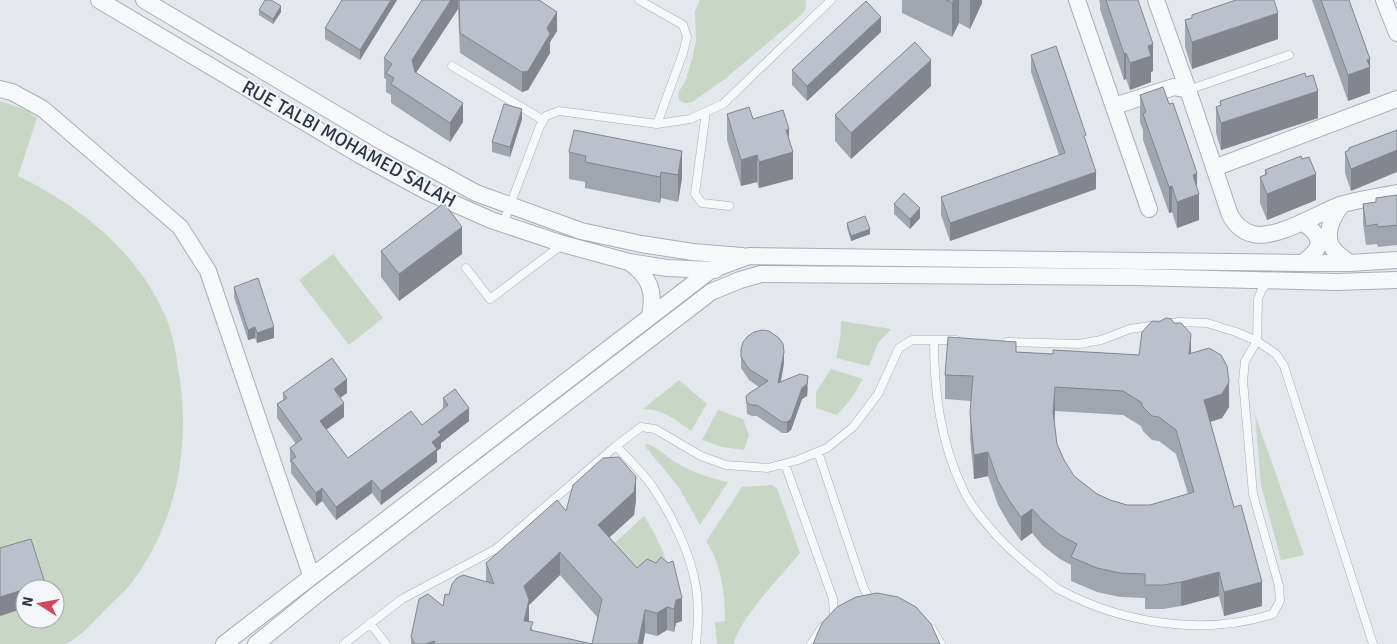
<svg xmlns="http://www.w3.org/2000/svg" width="1397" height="644" font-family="Signika,sans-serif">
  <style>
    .green { fill: #c9d6c5; fill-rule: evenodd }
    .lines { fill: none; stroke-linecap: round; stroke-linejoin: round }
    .service-casing { stroke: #a9aeb7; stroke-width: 9 }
    .minor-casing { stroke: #a9aeb7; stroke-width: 18 }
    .service { stroke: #f7f8fa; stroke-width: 8 }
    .minor { stroke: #f7f8fa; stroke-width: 16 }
    .wall { fill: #a1a5ae; fill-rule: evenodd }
    .shaded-wall { fill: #83868d }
    .building { fill: #bbc0ca; stroke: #83868d; fill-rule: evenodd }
    .labels { text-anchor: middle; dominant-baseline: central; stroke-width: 4; stroke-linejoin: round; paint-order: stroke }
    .street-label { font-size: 19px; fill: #2b3445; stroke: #f4f6f9 }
  </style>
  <rect width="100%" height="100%" fill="#e4e7ec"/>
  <path class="green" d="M700 0H805C807 6 806 10 801 15L726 78 694 101C688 104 684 104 679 100L678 93 685 82 692 59 696 41 695 11Z
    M0 101 26 110 37 118 18 176C82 207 139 253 167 320 173 336 176 352 178 368 191 440 179 513 138 574 129 588 116 599 105 610 96 619 76 642 64 644 59 644 51 644 45 644 30 644 15 644 0 644ZM25 589H55V619H25Z
    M333 254 383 318 349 345 299 280Z
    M841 321 891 329 878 343 869 366 836 358 840 340Z
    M831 369 863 379 851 399 837 415 816 408V392Z
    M679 380 707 404 691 431C673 418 665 410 643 409Z
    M718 410 743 419 749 435 744 450 722 447 702 440Z
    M1255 414 1304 555 1281 560 1261 485Z
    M648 444C658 448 666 456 675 462 691 472 710 478 728 482L700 525 678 486 644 445Z
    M772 485 777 488 800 553C783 574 738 620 734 644H717L715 622 725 621C725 595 722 563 706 542L742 487Z
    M644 516C656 534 664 552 670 573L637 574 608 549Z"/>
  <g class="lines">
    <g class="service-casing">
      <path id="service" d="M639 0 683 25 687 37 683 53 657 124
        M452 66 543 120
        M1188 90 1289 55
        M706 112 695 194 702 203 729 206
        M503 224 540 126 546 116 559 111 657 124 690 119 723 104 831 0
        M466 268 490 299 563 244
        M934 340C934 391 940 440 962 487 970 506 984 521 997 536 1011 551 1026 564 1042 576 1048 581 1054 587 1060 590 1124 624 1204 636 1273 614L1280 601 1279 586 1253 494 1243 381 1245 361 1257 341 1258 299 1262 289 1268 281
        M1008 342 1079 344 1101 340 1130 329 1179 322 1207 323 1236 332 1257 341 1276 354 1284 366 1373 644
        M616 446C629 460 644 473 654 489 672 516 691 554 696 587 699 605 698 626 696 644
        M818 452 864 589 872 602
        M785 464 833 599 834 617
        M370 623 386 644
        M932 629 941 644
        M344 644 402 599 496 549 616 446 641 427 655 429 701 456 726 465 768 468 798 460 827 448 853 427 878 394 899 348 912 340H956
        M811 644 823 626"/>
    </g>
    <g class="minor-casing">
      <path id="minor" d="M99 0 360 155 428 192 491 220 563 244 629 262 667 268 715 270
        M144 0 383 142 476 193 581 231 641 244 693 252 742 256
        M1077 0 1149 209
        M1156 0 1188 90 1230 215C1235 224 1243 232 1253 234 1275 240 1319 213 1340 205 1358 199 1379 197 1397 193
        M1384 0 1397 33
        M0 89 12 92 43 109 180 227 208 271 311 575
        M1114 106 1174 87 1188 90
        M1214 168 1397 99
        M1342 205C1332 216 1323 236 1334 250 1338 255 1345 259 1350 263
        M629 262C650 277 655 291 650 316
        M1302 263C1324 248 1324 237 1302 222
        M224 644 711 270 749 256 1302 263H1350L1397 260
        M256 644 320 592 711 292 740 280 761 274 1134 277 1336 282 1397 280"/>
    </g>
    <use href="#service" class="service"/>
    <use href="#minor" class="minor"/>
  </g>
  <path class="wall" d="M397 0 360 60 325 39V28Z
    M422 0H539L557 31 550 42V53L528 90 522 92 460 53 458 9 416 72 463 122 450 142 391 103V95L386 92V79L384 78V58Z
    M902 0H982V3L970 29 959 23 952 37 902 13Z
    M1099 0H1138L1153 71 1151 72V82L1130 90 1126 79 1124 80 1100 9V3Z
    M1312 0H1349L1370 59V93L1348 101Z
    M259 10 281 12 273 24 259 15Z
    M1192 15 1278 39 1192 69 1185 47V20L1192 18Z
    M881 32 807 101 792 85V70Z
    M1031 55 1086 142 1096 189 950 241 941 215V197L1059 155 1031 72Z
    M931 86 851 159 835 141V115Z
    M1140 95 1197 187 1199 220 1177 228 1172 212 1169 213 1143 140V130L1140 122Z
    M1220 101 1318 118 1221 150 1216 133V107L1220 105Z
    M727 114 753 119 789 138 793 179 759 188 757 182 741 186 727 140Z
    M522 119 510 157 492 152V142Z
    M1397 130 1351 191 1345 173V152L1349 150V148Z
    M682 151V178L678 202 661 198 660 203 585 188V182L569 179V152Z
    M1302 159 1316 200 1267 220 1260 203V177L1265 175V170Z
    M1397 195V245L1378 247 1377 244 1366 245 1363 223V204L1376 202V198Z
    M894 204 920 218 910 229 894 214Z
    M847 223 870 234 851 241 847 228Z
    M381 251 462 254 399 301 381 277Z
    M234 287 274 338 257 343 255 338 248 340 234 297Z
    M741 349 784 363 781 382 808 387 807 396 802 399 791 430 787 433H782L757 416H752L747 414 746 397 759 387 749 380 741 368Z
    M1016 352 1053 354 1139 355 1191 353 1229 407 1222 418 1210 422 1262 606 1224 616 1219 596 1181 606 1163 609H1145V598L1120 597 1097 592 1071 581V565L1060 559 1043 546 1032 533 1021 541 1009 524 998 505 988 476 974 479 970 438 971 401 945 399V375ZM1055 411 1123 415 1141 426 1143 431 1152 440 1159 441 1176 454 1188 494 1150 505H1127L1110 500 1097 494 1074 476 1064 460 1057 444 1054 423Z
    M283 393H347L340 398 344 417 326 430 348 458 422 425 443 409V398L469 421 441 443V448L437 451V462L381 505 372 493 336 520 322 501 316 506 291 473V464L290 462V448L296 444 277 418V404L283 400Z
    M636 500 634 515 609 537 637 568 647 559 682 621 676 623 674 632 667 630 657 636 645 633 643 644H411V637L443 606 449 595 486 582V563L566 511ZM560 575 598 618 592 644 533 631 529 622V605Z"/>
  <path class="shaded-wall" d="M391 0H397L360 60V50Z
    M451 0H458V9L412 79V60Z
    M954 0H959V23L952 37V3Z
    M970 0H982V3L970 29Z
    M281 6V12L273 24V19Z
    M557 12V31L550 42V53L528 90 522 92V72L547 28Z
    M1278 13V39L1192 69V42Z
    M881 17V32L807 101V86Z
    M1153 44V71L1151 72V82L1130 90V63L1148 46Z
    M1126 53V79L1124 80V54Z
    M1370 59V93L1348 101V75L1367 60Z
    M931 60V86L851 159V133Z
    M1318 91V118L1221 150V123Z
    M463 103V122L450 142V123Z
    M522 109V119L510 157V147Z
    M789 129V153L793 152V179L759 188V162L786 130Z
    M1397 150V172L1351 191V169Z
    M682 151V178L678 202V175Z
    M757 155V182L741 186V160Z
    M661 172V198L660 203V177Z
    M1096 172V189L950 241V223Z
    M1197 173V195L1199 194V220L1177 228V202L1193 175Z
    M1316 174V200L1267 220V194Z
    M1172 186V212L1169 213V187Z
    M920 208V218L910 229V219Z
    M462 227V254L399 301V274Z
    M870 229V234L851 241V236Z
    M255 327V338L248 340V330Z
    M274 327V338L257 343V333Z
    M1191 334V358L1189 354Z
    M784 352V363L778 394V383Z
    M808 376 807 396 802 399 791 430 787 433V422L802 388Z
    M347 379V393L334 402V389Z
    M1229 382V407L1222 418 1204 424V400Z
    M1055 387V411L1053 436V412Z
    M344 403V417L320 434V421Z
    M469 408V421L441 443V448L437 451V462L381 505V491L432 442 438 432Z
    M988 452V476L974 479V455Z
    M636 477V500L634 515 598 548V525Z
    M372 480V493L336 520V507Z
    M322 488V501L316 506V493Z
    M1032 509V533L1021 541V517Z
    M560 552V575L529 605V622L524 643V586Z
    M1219 572V596L1181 606V582Z
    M1262 582V606L1224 616V592Z
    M45 583V589H25V608L0 616V597Z
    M682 598V621L676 623 674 632V609L676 600Z
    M667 607V630L657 636V613Z
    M645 610V633L643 644H638Z
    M435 641V644H425Z"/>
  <path class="building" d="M265 0H271L281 6 273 19 259 10Z
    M342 0H391L360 50 325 28Z
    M422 0H451L412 60 415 72 463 103 450 123 391 84 394 78 386 73 392 64 384 58Z
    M459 0H539L557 12 547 28 550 34 528 71 522 72 460 33Z
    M946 0H954L952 3Z
    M1106 0H1138L1153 44 1148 46 1151 56 1130 63 1126 53 1124 54Z
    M1236 0H1274L1278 13 1192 42 1185 20 1192 18V15Z
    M1321 0H1349L1370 59 1367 60 1370 67 1348 75Z
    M866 1 881 17 807 86 792 70Z
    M915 42 931 60 851 133 835 115Z
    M1056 46 1086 135 1084 136 1096 172 950 223 941 197 1065 153 1031 55Z
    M1305 73 1306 77 1313 75 1318 91 1221 123 1216 107 1221 105 1220 101Z
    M1163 87 1169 104 1173 103 1182 129 1197 173 1193 175 1199 194 1177 202 1172 186 1169 187 1143 114 1146 112 1140 95Z
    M504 104 522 109 510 147 492 142Z
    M749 107 753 119 783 110 789 129 786 130 793 152 759 162 757 155 741 160 727 114Z
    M574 130 682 151 678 175 661 172 660 177 585 162 586 156 569 152Z
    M1397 130V150L1351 169 1345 152 1349 150V148Z
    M1301 156 1302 159 1309 157 1316 174 1267 194 1260 177 1267 174 1265 170Z
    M904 193 920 208 910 219 894 204Z
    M1397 195V225L1378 227 1377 224 1366 226 1363 204 1376 202V198Z
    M444 203 462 227 399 274 381 251Z
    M865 216 870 229 851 236 847 223Z
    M258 278 274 327 257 333 255 327 248 330 234 287Z
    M1166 318 1171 319 1174 323H1181L1191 334 1189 354 1209 348 1221 355 1227 366 1229 382 1222 394 1204 400 1234 507 1241 505 1262 582 1224 592 1219 572 1181 582 1163 585H1145V574L1120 573 1097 568 1071 557 1077 544 1060 535 1043 521 1032 509 1021 517 1009 500 998 481 988 452 974 455 970 413 973 376 945 375 948 337 1016 342V352L1053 354V350L1139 355 1142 332 1152 321 1159 322ZM1055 387 1123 391 1141 402 1143 407 1152 416 1159 417 1176 430 1194 492 1150 505H1127L1110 500 1097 494 1074 476 1064 460 1057 444 1053 412Z
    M762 330 769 331 779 338 783 344 784 352 778 383 800 374 808 376 807 384 802 388 791 419 787 422H782L757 405H752L747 403 746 397 748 394 768 381 749 369 741 357V349L743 342 748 336 754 332Z
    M332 358 347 379 334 389 344 403 320 421 348 458 411 411 422 425 448 405 443 398 455 389 469 408 438 432 441 435 432 442 437 449 381 491 372 480 336 507 322 488 316 493 291 460 296 457 290 448 302 439 277 404 287 398 283 393Z
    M619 457 636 477 634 492 598 525 637 568 647 559 656 563 661 557 668 563 673 561 682 598 676 600 674 609 667 607 657 613 645 610 638 644H434L435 641 425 644H415L411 637 419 599 428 594 443 606 445 594 449 595 452 584 457 578 463 575 494 584 486 563 557 500 566 511 573 485 603 458ZM560 552 602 599 592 644 530 630 533 622 524 621 529 600 524 586Z
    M31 539 45 583 0 597V548Z
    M877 593 898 597 916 607 931 624 940 644H813L822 623 837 607 856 597Z"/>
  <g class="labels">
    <g class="street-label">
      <text transform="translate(349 144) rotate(29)">RUE TALBI MOHAMED SALAH</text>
    </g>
  </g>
  <g transform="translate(40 604) rotate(281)"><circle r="24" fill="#f4f6f9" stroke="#a4a8b1"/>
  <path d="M0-4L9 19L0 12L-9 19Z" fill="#d1495b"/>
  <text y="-8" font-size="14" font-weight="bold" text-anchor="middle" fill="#2b3445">N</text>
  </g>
</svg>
